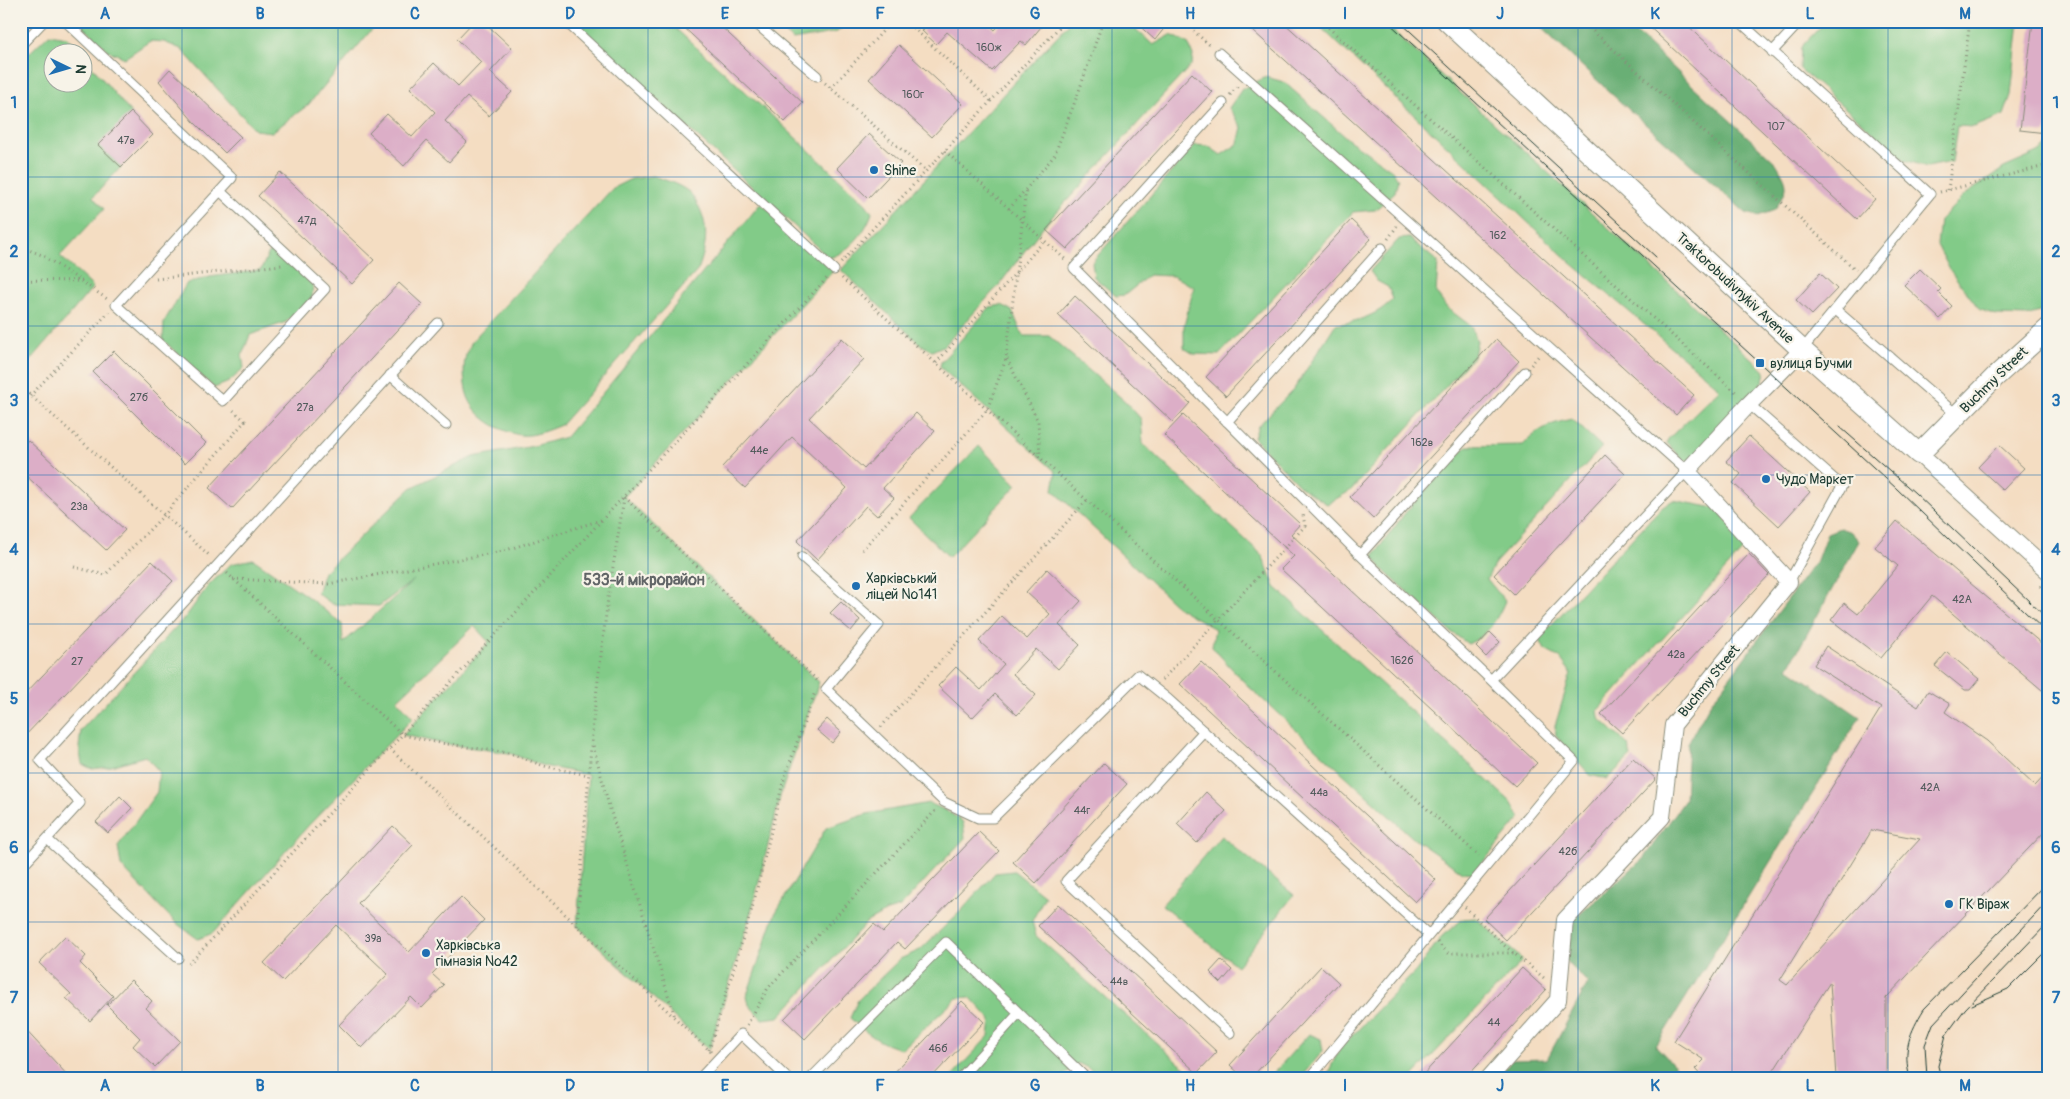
<svg xmlns="http://www.w3.org/2000/svg" width="2070" height="1099" font-family="Pangolin,sans-serif">
  <style>
    .green { fill: #82cb88; stroke: #50845e }
    .forest { fill: #69af74; stroke: #447654 }
    .building { fill: #dcaec7; fill-rule: evenodd }
    .lines { fill: none; stroke-linecap: round; stroke-linejoin: round }
    .service-casing { stroke: #8a8d7b; stroke-width: 11 }
    .minor-casing { stroke: #8a8d7b; stroke-width: 18 }
    .tertiary-casing { stroke: #8a8d7b; stroke-width: 22 }
    .path { stroke: #8a8d7b; stroke-width: 3; stroke-dasharray: 1 4; stroke-linecap: butt }
    .service { stroke: #fff; stroke-width: 9 }
    .minor { stroke: #fff; stroke-width: 16 }
    .tertiary { stroke: #fff; stroke-width: 20 }
    .tram { stroke: #1f3d34; stroke-width: 1 }
    .grid { fill: none; stroke: #1f6fb2; stroke-width: 1; stroke-opacity: 0.55 }
    .poi-dot { fill: #1f6fb2; stroke: #f7f3e8; stroke-width: 2 }
    .labels { text-anchor: middle; dominant-baseline: central; stroke-width: 4.5; stroke-linejoin: round; paint-order: stroke }
    .number-label { font-size: 11px; fill: #4e5959 }
    .poi-label { font-size: 14px; fill: #1f3d34; stroke: #f7f3e8; text-anchor: start }
    .street-label { font-size: 14px; fill: #1f3d34; stroke: #f7f3e8 }
    .quarter-label { font-size: 16px; font-weight: bold; fill: #616567; stroke: #f7f3e8 }
    .neatline { fill: none; stroke: #1f6fb2; stroke-width: 2 }
    .grid-label { font-size: 16px; text-anchor: middle; font-weight: bold; fill: #1f6fb2 }
  </style>
  <rect width="100%" height="100%" fill="#f7f3e8"/>
  <filter id="ink" filterUnits="userSpaceOnUse"><feTurbulence type="fractalNoise" baseFrequency=".02" numOctaves="2"/><feDisplacementMap in="SourceGraphic" scale="10" xChannelSelector="R" yChannelSelector="G"/><feConvolveMatrix kernelMatrix="1 2 1 2 8 2 1 2 1" color-interpolation-filters="sRGB"/></filter>
  <filter id="wash" filterUnits="userSpaceOnUse"><feTurbulence type="fractalNoise" baseFrequency=".0096" numOctaves="4" result="noise"/><feDisplacementMap in="SourceGraphic" scale="20" xChannelSelector="R" yChannelSelector="G"/><feGaussianBlur stdDeviation="1.12" result="paint"/><feColorMatrix in="noise" values="0 0 0 0 0 0 0 0 0 0 0 0 0 0 0 0 0 1.4 0 .05"/><feComposite in="paint" operator="in"/></filter>
  <g filter="url(#wash)">
    <rect width="100%" height="100%" fill="#f4ddc2"/>
    <path class="green" d="M78 21H379L308 105 272 132 255 130 181 49 164 42 150 41 125 58 107 50Z
      M572 21H646C654 28 665 28 675 28L780 123 866 204 872 213C865 233 849 252 829 258Z
      M769 21H850L837 32 793 40Z
      M1071 21H1127L1153 45 1171 35 1188 43 1193 55 1192 64 1042 228 999 285 945 345 932 351 920 344 841 270Z
      M1314 21H1382L1765 371 1763 382 1691 460 1684 461 1667 443 1668 439 1719 390 1716 385 1569 261Z
      M1826 21H2019L2011 95 2004 115 1974 127 1957 126 1952 162 1927 167 1905 160 1800 69 1801 47Z
      M49 34 67 37 80 52H52V82H82L83 56 131 113 99 145 121 167 93 197 104 209 60 256 93 287 21 372V61Z
      M1266 77 1284 82 1349 140 1392 170 1398 179 1395 192 1375 210 1353 212 1219 355 1194 354 1184 348V326L1194 287 1173 276 1149 275 1125 295 1116 296 1094 277 1092 262 1195 145 1208 146 1221 155 1238 144 1242 127 1229 108 1242 89Z
      M2049 145V309L2026 316 1997 315 1980 310 1950 270 1937 245 1940 220 1965 195 2004 168 2038 153Z
      M653 176C665 180 679 184 689 192 692 195 694 198 696 202 710 224 707 246 698 270L561 425C548 430 533 437 520 435 501 432 478 418 470 401 464 391 463 370 465 359 466 353 470 347 472 341L613 188 631 179Z
      M761 203 834 270 624 497 819 682 781 793 753 905 709 1050 577 926 588 775 544 766 509 753 440 743 403 735 489 642 474 626 397 700 413 718 308 826 213 933 198 939 176 923 121 866 118 846 157 792 159 771 145 756 108 767 92 769 82 764 79 747 81 730 187 615 208 586 231 564 253 559 308 597 342 624 343 643 414 580 379 606 332 604 317 593 324 572 411 488 473 457 534 446 566 437Z
      M1409 238 1438 262 1436 293 1447 308 1471 326 1477 341 1474 356 1350 491 1327 504 1302 488 1254 438 1258 426 1294 389 1335 325C1358 321 1377 316 1393 299L1388 287 1377 281 1370 271 1399 239Z
      M275 250 313 285 312 298 286 322 250 335 242 355 244 368 229 382 214 388 163 340 164 322 187 283 210 277 261 270 268 254Z
      M1002 305 1012 311 1023 336H1049L1126 402 1141 419 1143 444 1262 555 1275 587 1511 802 1520 818 1474 873 1462 872 1414 839 1246 684 1212 647 1215 629 1179 608 1053 490 1056 472 940 367 941 362 990 307Z
      M1572 419 1602 447 1495 563 1487 579 1505 601C1497 620 1487 636 1468 644L1450 631 1382 569 1373 556 1405 513 1467 446 1523 445C1540 428 1549 424 1572 419Z
      M979 446 1017 485 949 557 909 518Z
      M1673 500 1715 508 1741 536 1743 550 1598 710 1599 718 1628 745 1631 756 1607 779 1590 775 1556 736 1555 726 1571 673 1560 658 1545 650 1539 638 1660 509Z
      M929 803 949 812 963 822 965 838 900 907 887 911 867 922 779 1017 762 1019 749 1005 747 995 775 914 826 828 867 814Z
      M1221 836 1294 895 1237 966 1162 905Z
      M1014 871 1045 896 1032 921 1036 936 1196 1078H1101L1090 1069 1078 1063 1060 1078H950L989 1036 991 1020 970 997 957 998 902 1049C881 1045 865 1032 850 1018L858 1000 900 959 920 950 962 910 995 873Z
      M1476 918 1523 960 1411 1078H1328V1073L1340 1048 1416 971 1442 936 1463 919Z
      M1309 1034 1321 1039 1323 1051 1300 1078H1269Z"/>
    <path class="forest" d="M1534 21H1623L1776 163C1790 186 1789 187 1775 210L1758 216 1746 213 1617 99Z
      M1840 528 1851 532 1859 541 1788 668 1860 717 1656 1046 1686 1078H1498L1512 1060 1547 1059 1588 983 1566 961 1572 921 1643 859 1685 800 1688 743 1708 707 1817 560 1827 533Z"/>
    <g id="blocks">
      <path class="building" d="M474 21H483L512 48 490 72 512 92 489 116 467 97 445 121 467 142 449 162 426 141 404 166 369 133 387 114 412 137 435 112 410 88 434 63 458 86 481 62 457 39Z
        M677 21H715L803 103 785 122Z
        M931 21H985L995 30 1003 21H1046L1026 45 1021 41 992 71 947 32 936 44 922 31Z
        M1134 21H1170L1155 40Z
        M1242 21H1282L1694 395 1676 415Z
        M1643 21H1683L1875 199 1857 219Z
        M2033 21H2049V112L2046 133 2020 130Z
        M899 45 963 104 932 137 869 79Z
        M170 69 241 137 225 153 194 122 159 81Z
        M1192 73 1212 92 1067 249 1046 230Z
        M131 112 153 135 121 167 98 145Z
        M869 134 901 163 868 198 837 168Z
        M280 172 374 260 352 284 258 196Z
        M1351 220 1371 239 1226 396 1206 377Z
        M1920 269 1941 289 1938 292 1952 306 1940 319 1904 285Z
        M1820 273 1837 289 1812 315 1796 300Z
        M399 283 422 304 232 509 209 488Z
        M1075 296 1190 403 1173 422 1058 315Z
        M842 338 864 359 809 418 864 469 916 413 935 431 883 488 894 498 877 516 866 506 817 560 797 541 847 488 792 437 745 488 722 467Z
        M1496 339 1519 361 1373 519 1350 497Z
        M114 351 206 443 185 464 93 372Z
        M1183 415 1300 524 1291 534 1537 763 1515 786 1281 569 1294 556 1164 435Z
        M1749 436 1810 492 1779 526 1733 483 1741 474 1726 461Z
        M28 440 125 530 106 550 21 471V448Z
        M1999 445 2024 468 2003 490 1978 467Z
        M1605 455 1625 474 1514 594 1494 575Z
        M1897 521 2049 650V696L1932 596 1881 658 1831 620 1844 603 1858 614 1898 566 1875 547Z
        M1749 554 1769 575 1622 733 1601 714Z
        M152 561 173 581 21 740V698Z
        M1047 569 1081 601 1059 625 1080 645 1058 669 1036 649 1013 674 1036 695 1017 715 995 694 972 718 938 686 956 667 981 690 1004 664 979 641 1002 616 1027 639 1050 614 1026 592Z
        M841 602 860 620 851 631 830 613Z
        M1490 632 1500 642 1486 657 1476 647Z
        M1826 646 1918 707 1928 691 1950 704 1945 712 1987 741 2035 786 2049 771V827L1886 998V1078H1836L1830 982 1769 1078H1703L1695 1069 1704 1060 1674 1041 1881 708 1814 665ZM1872 830 1920 839 1787 985 1780 980Z
        M1947 652 1979 679 1970 690H1965L1935 666Z
        M1201 662 1436 880 1415 902 1180 684Z
        M827 719 841 732 832 743 817 730Z
        M1633 758 1656 779 1506 940 1484 919Z
        M1104 763 1127 784 1036 883 1013 862Z
        M1206 792 1226 811 1197 843 1177 824Z
        M120 796 132 808 108 833 96 822Z
        M393 826 413 845 358 903 409 952 461 897 484 920 432 974 444 985 422 1008 411 997 362 1048 339 1025 388 974 336 925 283 981 264 963Z
        M979 832 999 851 905 949 897 942 805 1039 784 1019 874 924 883 932Z
        M1058 904 1217 1052 1197 1073 1038 926Z
        M65 936 86 956 80 963 113 996 90 1021 66 998 71 994 39 963Z
        M1221 960 1232 970 1221 983 1210 972Z
        M1321 966 1339 983 1251 1078H1244L1230 1065Z
        M1522 968 1546 990 1465 1078H1420Z
        M131 980 152 1001 146 1008 180 1041 155 1067 133 1046 140 1038 107 1005Z
        M962 1001 984 1022 948 1060 931 1078H889Z
        M21 1025 70 1078H21Z"/>
    </g>
  </g>
  <g filter="url(#ink)">
    <use href="#blocks" fill-opacity="0" stroke="#8a8d7b" stroke-width="1"/>
    <g class="lines">
      <g class="service-casing">
        <path id="service" d="M65 21 232 178 116 305 223 401 325 289 220 191
          M565 21 834 270
          M753 21 817 76
          M1739 21 1930 194 1802 350
          M21 45 44 21
          M1772 52 1801 21
          M1219 53 1687 471 1491 680 1574 761 1310 1078
          M1223 103 1074 268 1360 555 1491 680
          M1836 310 1957 415
          M390 375 446 425
          M1749 404 1842 486 1789 582
          M1227 422 1382 248
          M1360 555 1525 372
          M802 557 879 625 826 689 944 802 978 818H993L1138 675 1168 699 1429 935
          M1204 731 1066 881 1230 1033
          M47 839 178 958
          M21 867 80 803 40 760 438 323
          M700 1078 741 1034 787 1078
          M811 1078 946 942 1086 1078
          M960 1078 1019 1013"/>
      </g>
      <g class="minor-casing">
        <path id="minor" d="M1919 454 2049 572
          M1489 1078 1558 1000 1565 920 1662 817 1673 725 1789 582 1687 471 1749 404 1802 350"/>
      </g>
      <g class="tertiary-casing">
        <path id="tertiary" d="M1447 21 1802 350 1919 454 1995 377 2049 328"/>
      </g>
      <path class="path" d="M906 21 991 101
        M1182 21 1212 47
        M1321 21 1738 394
        M1582 21 1856 270
        M825 83 926 171
        M831 88 892 21
        M1230 95 1239 85
        M945 151 1067 261
        M1948 190 1970 21
        M1940 192 2049 165
        M1009 209 1054 156 1079 91 1103 21
        M1388 239 1397 226
        M21 247 42 255 81 281
        M841 263 1065 21
        M842 278 1479 856
        M156 279 282 265
        M21 280 81 281 107 299
        M1007 359 1038 421 1040 457
        M936 363 1044 241
        M1531 365 1540 354
        M21 387 210 556
        M30 396 109 312
        M624 497 819 682
        M862 550 987 410 1006 359 1026 189
        M74 567 105 575 165 514 245 421 231 408
        M227 573 403 735 440 743 509 753 544 766 588 775
        M233 579 328 584 503 551 601 520
        M2040 586 2049 593
        M1162 680 1305 526 1303 515
        M881 727 1087 500
        M592 741 609 806 675 1017
        M390 749 711 1052
        M21 756 30 758
        M1465 907 1505 946 1544 978
        M577 926 593 721 608 598 624 498
        M1437 942 1448 953H1514
        M189 964 827 278
        M747 1025 768 988 937 809
        M709 1050 753 905 783 782 815 692"/>
      <use href="#service" class="service"/>
      <use href="#minor" class="minor"/>
      <use href="#tertiary" class="tertiary"/>
      <path class="tram" d="M1387 21 1897 489 2049 635
        M1399 21 1656 257
        M1840 427 1915 493 2049 620
        M1972 1005 2008 989 2049 948
        M1910 1078C1902 1050 1910 1032 1924 1009L2049 881
        M1927 1078 1925 1045 1933 1024 2049 900
        M1941 1078 1938 1066 1946 1035 1965 1009 2049 922"/>
    </g>
  </g>
  <path class="grid" d="M182 21V1078M338 21V1078M492 21V1078M648 21V1078M802 21V1078M958 21V1078M1112 21V1078M1268 21V1078M1422 21V1078M1578 21V1078M1732 21V1078M1888 21V1078M21 177H2049M21 326H2049M21 475H2049M21 624H2049M21 773H2049M21 922H2049"/>
  <g class="poi-dot">
    <circle cx="874" cy="170" r="5"/>
    <rect x="1755" y="358" width="10" height="10" rx="2.5"/>
    <circle cx="1766" cy="479" r="5"/>
    <circle cx="856" cy="586" r="5"/>
    <circle cx="1949" cy="904" r="5"/>
    <circle cx="426" cy="953" r="5"/>
  </g>
  <g class="labels">
    <g class="number-label">
      <text x="989" y="47">160ж</text>
      <text x="913" y="94">160г</text>
      <text x="1776" y="126">107</text>
      <text x="126" y="140">47в</text>
      <text x="307" y="220">47д</text>
      <text x="1498" y="235">162</text>
      <text x="139" y="397">27б</text>
      <text x="305" y="407">27а</text>
      <text x="1422" y="442">162в</text>
      <text x="759" y="450">44е</text>
      <text x="79" y="506">23а</text>
      <text x="1962" y="599">42А</text>
      <text x="1676" y="654">42а</text>
      <text x="1402" y="660">162б</text>
      <text x="77" y="661">27</text>
      <text x="1930" y="787">42А</text>
      <text x="1319" y="792">44а</text>
      <text x="1082" y="810">44г</text>
      <text x="1568" y="851">42б</text>
      <text x="373" y="938">39а</text>
      <text x="1119" y="981">44в</text>
      <text x="1494" y="1022">44</text>
      <text x="938" y="1048">46б</text>
    </g>
    <g class="poi-label">
      <text x="884" y="170">Shine</text>
      <text x="1770" y="363">вулиця Бучми</text>
      <text x="1776" y="479">Чудо Маркет</text>
      <text x="866" y="578">Харківський<tspan x="866" dy="16">ліцей №141</tspan></text>
      <text x="1959" y="904">ГК Віраж</text>
      <text x="436" y="945">Харківська<tspan x="436" dy="16">гімназія №42</tspan></text>
    </g>
    <g class="street-label">
      <text transform="translate(1735 288) rotate(43)">Traktorobudivnykiv Avenue</text>
      <text transform="translate(1994 380) rotate(-44)">Buchmy Street</text>
      <text transform="translate(1709 681) rotate(-51)">Buchmy Street</text>
    </g>
    <g class="quarter-label">
      <text x="644" y="580">533-й мікрорайон</text>
    </g>
  </g>
  <rect width="2070" height="1099" fill="none" stroke="#f7f3e8" stroke-width="55"/>
  <g transform="translate(68 68) rotate(95)"><circle r="24" fill="#f7f3e8" stroke="#a1aaa0"/>
  <path d="M0-4L9 19L0 12L-9 19Z" fill="#1f6fb2"/>
  <text y="-8" font-size="14" font-weight="bold" text-anchor="middle" fill="#1f3d34">N</text>
  </g>
  <rect x="28" y="28" width="2014" height="1044" class="neatline"/>
  <g class="grid-label">
    <text x="105" y="19">A</text>
    <text x="260" y="19">B</text>
    <text x="415" y="19">C</text>
    <text x="570" y="19">D</text>
    <text x="725" y="19">E</text>
    <text x="880" y="19">F</text>
    <text x="1035" y="19">G</text>
    <text x="1190" y="19">H</text>
    <text x="1345" y="19">I</text>
    <text x="1500" y="19">J</text>
    <text x="1655" y="19">K</text>
    <text x="1810" y="19">L</text>
    <text x="1965" y="19">M</text>
    <text x="14" y="108">1</text>
    <text x="2056" y="108">1</text>
    <text x="14" y="257">2</text>
    <text x="2056" y="257">2</text>
    <text x="14" y="406">3</text>
    <text x="2056" y="406">3</text>
    <text x="14" y="555">4</text>
    <text x="2056" y="555">4</text>
    <text x="14" y="704">5</text>
    <text x="2056" y="704">5</text>
    <text x="14" y="853">6</text>
    <text x="2056" y="853">6</text>
    <text x="14" y="1003">7</text>
    <text x="2056" y="1003">7</text>
    <text x="105" y="1091">A</text>
    <text x="260" y="1091">B</text>
    <text x="415" y="1091">C</text>
    <text x="570" y="1091">D</text>
    <text x="725" y="1091">E</text>
    <text x="880" y="1091">F</text>
    <text x="1035" y="1091">G</text>
    <text x="1190" y="1091">H</text>
    <text x="1345" y="1091">I</text>
    <text x="1500" y="1091">J</text>
    <text x="1655" y="1091">K</text>
    <text x="1810" y="1091">L</text>
    <text x="1965" y="1091">M</text>
  </g>
</svg>
